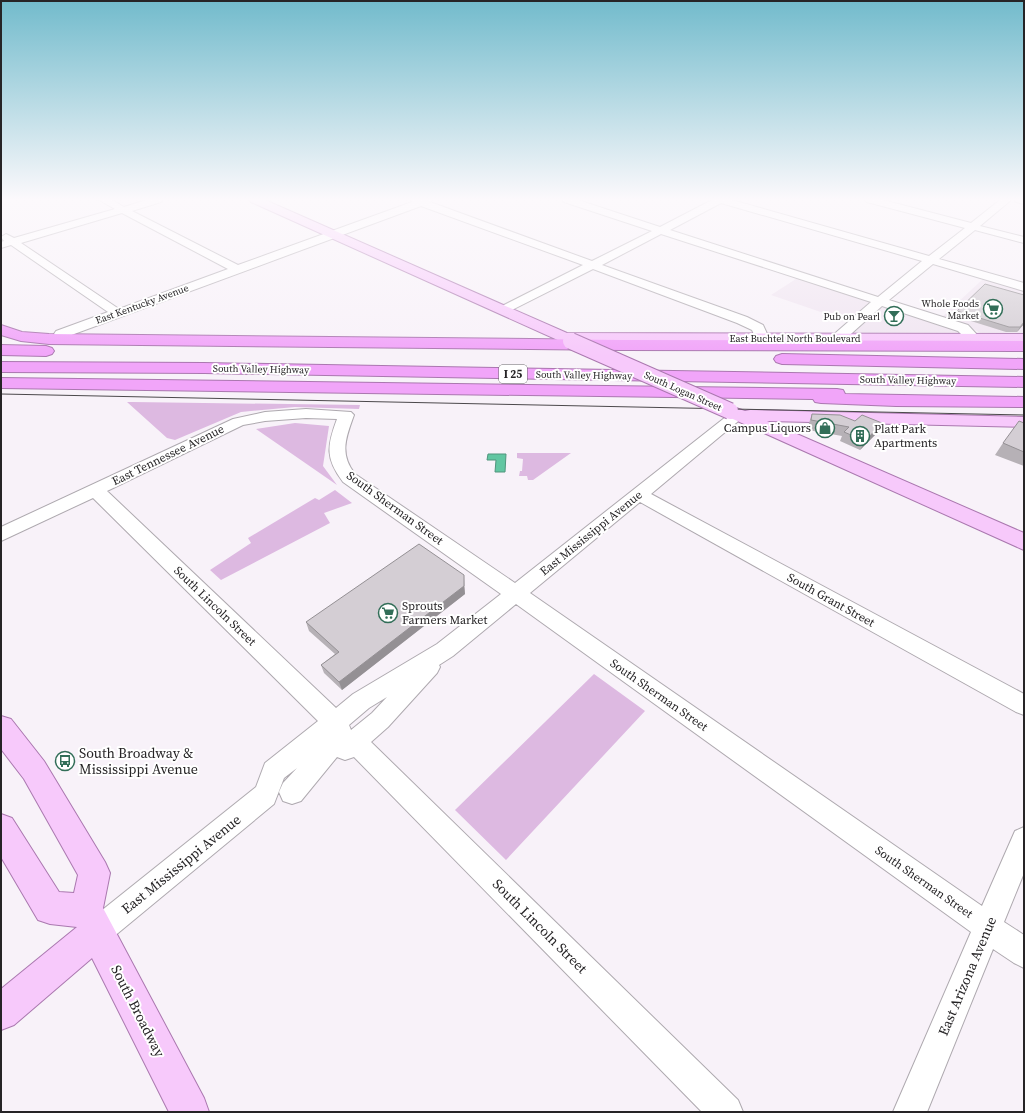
<svg xmlns="http://www.w3.org/2000/svg" width="1025" height="1113" font-family="'Source Serif 4',serif">
  <style>
    .built { fill: #f0e5f1 }
    .green { fill: #ddb9e1 }
    .water { fill: #62c6a2; stroke: #50957d }
    .lines { fill: none; stroke-linecap: round; stroke-linejoin: round }
    .minor-casing { stroke: #aea9af; stroke-width: 2 }
    .major-casing { stroke: #aa78af; stroke-width: 2 }
    .highway-casing { stroke: #aa78af; stroke-width: 2 }
    .minor { fill: #fff; fill-rule: evenodd }
    .major { fill: #f7c9fb; fill-rule: evenodd }
    .highway { fill: #f1a5f9; fill-rule: evenodd }
    .tram { stroke: #4c494c; stroke-width: 1 }
    .major-bridge-casing { stroke: #aa78af; stroke-width: 18; stroke-linecap: butt }
    .major-bridge { stroke: #f7c9fb; stroke-width: 16 }
    .wall { fill: #b6b1b6 }
    .shaded-wall { fill: #949094 }
    .building { fill: #d4ced4; stroke: #949094 }
    .labels { text-anchor: middle; dominant-baseline: central; stroke-width: 4; stroke-linejoin: round; paint-order: stroke }
    .far-poi-label { font-size: 10px; fill: #262426; stroke: #fff; text-anchor: end }
    .far-street-label { font-size: 10px; fill: #262426; stroke: #fff }
    .shield { fill: #fff; stroke: #676667; stroke-width: 1 }
    .shield-label { font-size: 11px; font-weight: bold; fill: #262426 }
    .poi-label { font-size: 12px; fill: #262426; stroke: #fff; text-anchor: start }
    .street-label { font-size: 12px; fill: #262426; stroke: #fff }
    .near-poi-label { font-size: 14px; fill: #262426; stroke: #fff; text-anchor: start }
    .near-street-label { font-size: 14px; fill: #262426; stroke: #fff }
  </style>
  <rect width="100%" height="100%" fill="#f8f2f9"/>
  <path class="built" d="M799 277 869 301 870 302 847 321 771 295Z
    M983 279 1024 291V338L982 334 971 328 942 317Z
    M885 307 958 331 962 334H855L853 333 881 308Z"/>
  <path class="green" d="M127 402H133L360 405 359 409 295 407 241 412 175 440 167 438Z
    M295 423 329 426 323 466 337 485 256 429Z
    M517 453H571L533 480H528L527 476H519L520 471H522L523 459 517 458Z
    M335 490 352 503 324 513 330 523 221 580 210 570 251 543 248 538 315 498 319 500Z
    M594 674 645 711 506 860 455 810Z"/>
  <path class="water" d="M488 454H506L505 472H495L496 460H487Z"/>
  <g class="lines">
    <g class="minor-casing">
      <path id="minor" d="M99 200H112L124 207 146 200H163L161 202 132 211 238 265 412 202 410 200H432L430 202 592 261 652 231 564 202 562 200H578L660 227 712 200H732L929 256 965 228 867 202 865 200H883L971 223 1000 200H1011L980 226 1024 237V243L975 230 939 259 1024 283V291L933 264 889 300 968 325 981 339 979 342H969L958 331 882 306 842 342H832L830 339 832 336 871 302 661 234 602 265 747 317 763 325 769 338 767 341H757L752 330 737 323 593 269 504 314 500 313 498 310 500 307 583 265 421 206 66 337H56L54 334 56 331 108 312 11 245 1 248V242L4 241 1 237 6 234 14 238 115 209ZM721 203 922 261 878 297 670 230ZM122 213 228 269 119 309 21 243Z
        M1014 200H1024V204L1016 202Z
        M306 409 351 412 354 415C346 437 339 454 355 474L515 583 732 412 737 410 742 412 745 415 742 418 651 494 1024 694V715L1016 712 640 502 530 593 982 906 1015 831 1024 827V873L1004 922 1024 935V968L1014 963 993 949 927 1112H893L971 932 516 604 453 656 439 665 440 667 437 673 388 727 371 742 738 1100 743 1112H702L354 757 345 760 337 757 301 801 292 804 283 801 279 792 283 783 297 768 284 778 274 804 106 943 96 947 86 943 82 933 86 923 256 787 265 763 318 721 93 498 1 541V527L233 419 265 412ZM306 418 337 419C327 446 325 458 343 482L501 594 437 644 353 694 336 708 107 491 243 425 265 421ZM387 697 372 713 351 730 349 725 369 708Z"/>
    </g>
    <g class="major-casing">
      <path id="major" d="M250 200H265L567 333 1024 334V344L578 343 571 346 251 202Z
        M730 406 745 411 750 410 1024 417V427L767 421 1024 533V550L724 415 721 411 724 407Z
        M1 716 11 719 44 761 105 862 110 873 103 908 204 1098 209 1112H169L92 958 14 1025 1 1030V989L77 927 50 924 38 920 1 857V814L12 818 59 892 74 893 78 875 24 779 1 749Z"/>
    </g>
    <g class="highway-casing">
      <path id="highway" d="M1 325 22 332 49 334 620 340 1024 341V351L620 350 49 344 21 341 1 335Z
        M1 345 46 346 52 348 54 351 52 354 46 356 1 355Z
        M782 354 1024 359V369L782 364 776 362 774 359 776 356Z
        M1 362 204 363 1024 377V387L204 373 1 372Z
        M1 378 837 389 843 390 845 394 1024 397V407L896 406 821 403 815 402 813 399 1 388Z"/>
    </g>
    <use href="#minor" class="minor"/>
    <use href="#major" class="major"/>
    <use href="#highway" class="highway"/>
    <path class="tram" d="M1 394 1024 415"/>
    <g class="major-bridge-casing">
      <path id="major-bridge" d="M571 341 730 411"/>
    </g>
    <use href="#major-bridge" class="major-bridge"/>
  </g>
  <path class="wall" d="M1024 295V324L1017 332H1006L955 316 957 311Z
    M812 414 877 433 860 450 840 441 842 436 808 430 809 423Z
    M1024 423V466L995 455 1003 443Z
    M464 575 465 594 342 690 324 673 321 665 335 654 309 631 306 622Z"/>
  <path class="shaded-wall" d="M1024 322V324L1017 332 1020 327Z
    M882 423 877 433 860 450 865 441Z
    M464 586 465 594 342 690 339 682Z"/>
  <path class="building" d="M985 284 1024 295V322L1020 327H1009L957 311Z
    M812 414 840 415 855 421 862 415 882 423 865 441 844 432 849 427 811 420Z
    M1019 421 1024 423V452L1003 443Z
    M419 544 464 575V586L339 682 321 665 339 652 306 622Z"/>
  <linearGradient id="sky" x2="0" y2="1"><stop stop-color="#72bbcc"/><stop offset="0.56" stop-color="#fcf9fc"/><stop offset="1" stop-color="#fcf9fc" stop-opacity="0"/></linearGradient>
  <rect width="1025" height="356" fill="url(#sky)"/>
  <defs>
    <g id="supermarket-ring" transform="scale(1)"><circle r="9.5" fill="#fff" stroke="#326e58" stroke-width="1.5"/><path d="M-6-5.5h2.5l.6 2H6L4.5 2H-2.5L-4.4-4H-6ZM-1.5 3.2a1.3 1.3 0 1 0 .1 0ZM3 3.2a1.3 1.3 0 1 0 .1 0Z" fill="#326e58"/></g>
    <g id="bar-ring" transform="scale(1)"><circle r="9.5" fill="#fff" stroke="#326e58" stroke-width="1.5"/><path d="M-6-5H6L.8 .8V4.5H3.5V6h-7V4.5H-.8V.8Z" fill="#326e58"/></g>
    <g id="shop-ring" transform="scale(1)"><circle r="9.5" fill="#fff" stroke="#326e58" stroke-width="1.5"/><path d="M-5-2.5h2.3a2.7 3.5 0 0 1 5.4 0H5L5.5 6h-11ZM-1.5-2.5h3a1.5 2.3 0 0 0-3 0Z" fill="#326e58"/></g>
    <g id="building-ring" transform="scale(1)"><circle r="9.5" fill="#fff" stroke="#326e58" stroke-width="1.5"/><path d="M-4-6H4V6H1V3H-1V6H-4ZM-2.5-4.3h1.7v1.8h-1.7ZM.8-4.3h1.7v1.8H.8ZM-2.5-1h1.7V.8h-1.7ZM.8-1h1.7V.8H.8Z" fill="#326e58"/></g>
    <g id="bus-ring" transform="scale(1)"><circle r="9.5" fill="#fff" stroke="#326e58" stroke-width="1.5"/><path d="M-5-6H5V4H4V6H2V4H-2V6H-4V4H-5ZM-3.5-4V0h7V-4ZM-3.5 1.2v1.5H-2V1.2ZM2 1.2v1.5H3.5V1.2Z" fill="#326e58"/></g>
  </defs>
  <g fill-rule="evenodd">
    <use href="#supermarket-ring" x="993" y="309"/>
    <use href="#bar-ring" x="894" y="316"/>
    <use href="#shop-ring" x="825" y="428"/>
    <use href="#building-ring" x="860" y="436"/>
    <use href="#supermarket-ring" x="388" y="613"/>
    <use href="#bus-ring" x="65" y="761"/>
  </g>
  <g class="labels">
    <g class="far-poi-label">
      <text x="979" y="303">Whole Foods<tspan x="979" dy="12">Market</tspan></text>
      <text x="880" y="316">Pub on Pearl</text>
    </g>
    <g class="far-street-label">
      <text transform="translate(142 304) rotate(-20)">East Kentucky Avenue</text>
      <text x="795" y="338">East Buchtel North Boulevard</text>
      <text transform="translate(261 369) rotate(1)">South Valley Highway</text>
      <text transform="translate(584 375) rotate(1)">South Valley Highway</text>
      <text transform="translate(908 380) rotate(1)">South Valley Highway</text>
      <text transform="translate(683 391) rotate(24)">South Logan Street</text>
    </g>
    <rect class="shield" x="499" y="365" width="28" height="18" rx="3"/>
    <g class="shield-label">
      <text x="513" y="374">I 25</text>
    </g>
    <g class="poi-label">
      <text x="811" y="428" text-anchor="end">Campus Liquors</text>
      <text x="874" y="429">Platt Park<tspan x="874" dy="14">Apartments</tspan></text>
      <text x="402" y="606">Sprouts<tspan x="402" dy="14">Farmers Market</tspan></text>
    </g>
    <g class="street-label">
      <text transform="translate(168 455) rotate(-26)">East Tennessee Avenue</text>
      <text transform="translate(395 508) rotate(36)">South Sherman Street</text>
      <text transform="translate(591 533) rotate(-39)">East Mississippi Avenue</text>
      <text transform="translate(831 600) rotate(29)">South Grant Street</text>
      <text transform="translate(215 606) rotate(44)">South Lincoln Street</text>
      <text transform="translate(659 695) rotate(35)">South Sherman Street</text>
      <text transform="translate(924 882) rotate(35)">South Sherman Street</text>
    </g>
    <g class="near-poi-label">
      <text x="79" y="753">South Broadway &amp;<tspan x="79" dy="16">Mississippi Avenue</tspan></text>
    </g>
    <g class="near-street-label">
      <text transform="translate(181 864) rotate(-39)">East Mississippi Avenue</text>
      <text transform="translate(540 926) rotate(45)">South Lincoln Street</text>
      <text transform="translate(967 976) rotate(-67)">East Arizona Avenue</text>
      <text transform="translate(138 1011) rotate(63)">South Broadway</text>
    </g>
  </g>
  <rect width="1025" height="1113" fill="none" stroke="#262426" stroke-width="4"/>
</svg>
